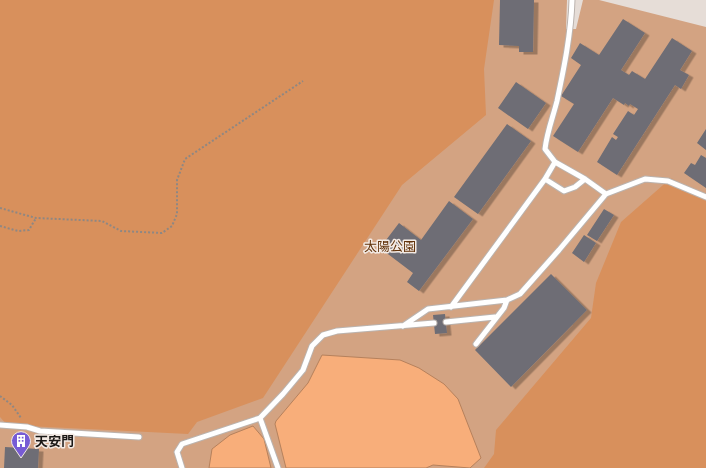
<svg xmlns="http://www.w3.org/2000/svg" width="706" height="468" font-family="Cabin,'Noto Sans JP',sans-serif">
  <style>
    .green { fill: #d3a382 }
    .forest { fill: #d8905c }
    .water { fill: #f8ae7a; stroke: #b6815c }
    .building { fill: #6e6d75; filter: url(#shadow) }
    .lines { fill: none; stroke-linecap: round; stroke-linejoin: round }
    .lane-casing { stroke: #bbb3ae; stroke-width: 7 }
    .path { stroke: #8e8783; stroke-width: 2; stroke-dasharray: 2 2; stroke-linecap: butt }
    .lane { stroke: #fff; stroke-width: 5 }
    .labels { text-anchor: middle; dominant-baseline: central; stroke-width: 3; stroke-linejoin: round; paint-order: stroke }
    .park-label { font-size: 13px; fill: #61320a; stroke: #f3eae4 }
    .poi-label { font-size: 13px; font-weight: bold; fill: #1b1816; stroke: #f3eae4; text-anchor: start }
  </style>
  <defs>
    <filter id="shadow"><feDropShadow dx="4.5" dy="2.5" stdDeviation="0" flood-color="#0004"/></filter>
  </defs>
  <rect width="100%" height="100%" fill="#e6ddd7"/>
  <path class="green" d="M400 0H567L566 29H576L583 0H599L706 27V254L493 468H0V135Z"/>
  <path class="forest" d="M0 0H494L484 69 486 115 402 185 263 398 197 422 188 434 7 425 0 417Z
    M671 178 706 197V468H484L494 454 496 430 591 318 596 283 621 222Z"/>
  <path class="water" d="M322 355 400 360 419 368 444 384 458 399 481 458 470 468 433 465 426 468H286L275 424 276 421 308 383Z
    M253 426 264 439 271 468H209L212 449 230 435Z"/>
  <path class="building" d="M500 0H534L533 52H519V46L499 45Z
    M623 19 645 33 621 70 629 75 632 71 645 79 672 38 692 51 680 70 689 75 681 89 675 85 617 175 597 162 612 137 616 140 618 137 613 134 628 111 634 115 638 109 630 104 629 106 625 103 624 105 613 98 578 152 553 136 574 104 561 96 581 65 571 58 580 43 599 55Z
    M516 82 546 103 528 129 498 108Z
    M507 124 531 141 478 214 454 197Z
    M706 129V150L697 143Z
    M701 155 706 158V188L684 173 691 163 695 165Z
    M449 201 473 219 419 291 407 282 413 273 380 248 399 223 421 240Z
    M604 209 614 215 597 241 587 235Z
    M584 235 596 243 584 262 572 253Z
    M551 274 587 310 511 387 475 350Z
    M445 314 447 333 435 334 433 315Z
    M5 447 39 449 38 468H4Z"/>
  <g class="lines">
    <g class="lane-casing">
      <path id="lane" d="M555 162 585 179 606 194
        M545 179 564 191 575 187 585 179
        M451 307 545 179 555 162 545 149C547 132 553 117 557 101 564 68 571 34 572 0
        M446 322 495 317
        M403 326 428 309 507 300 520 294 559 250 606 194 645 179 668 181 706 197
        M476 344 504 308 507 300
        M260 418 278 468
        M0 425 27 427 40 431 139 437
        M182 468 177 452 182 444 260 418 283 394 303 370 312 346 323 335 337 331 434 323"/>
    </g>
    <path class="path" d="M0 208 36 218 102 221 121 231 162 233 172 226 177 214V180L185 159 303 81
      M0 226 18 231 29 230 36 218
      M0 396 12 405 21 418"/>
    <use href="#lane" class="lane"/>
  </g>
  <defs>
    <g id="building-pin" transform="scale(1)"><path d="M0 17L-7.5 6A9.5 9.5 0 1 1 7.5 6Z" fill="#775bd5" stroke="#f3eae4"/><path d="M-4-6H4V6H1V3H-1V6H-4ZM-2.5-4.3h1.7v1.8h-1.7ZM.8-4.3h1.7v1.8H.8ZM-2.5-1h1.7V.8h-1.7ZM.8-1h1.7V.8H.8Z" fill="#fff"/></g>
  </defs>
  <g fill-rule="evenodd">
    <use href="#building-pin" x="21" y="441"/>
  </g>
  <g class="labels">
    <g class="park-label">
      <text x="390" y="246">太陽公園</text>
    </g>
    <g class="poi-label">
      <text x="35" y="441">天安門</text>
    </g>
  </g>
</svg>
